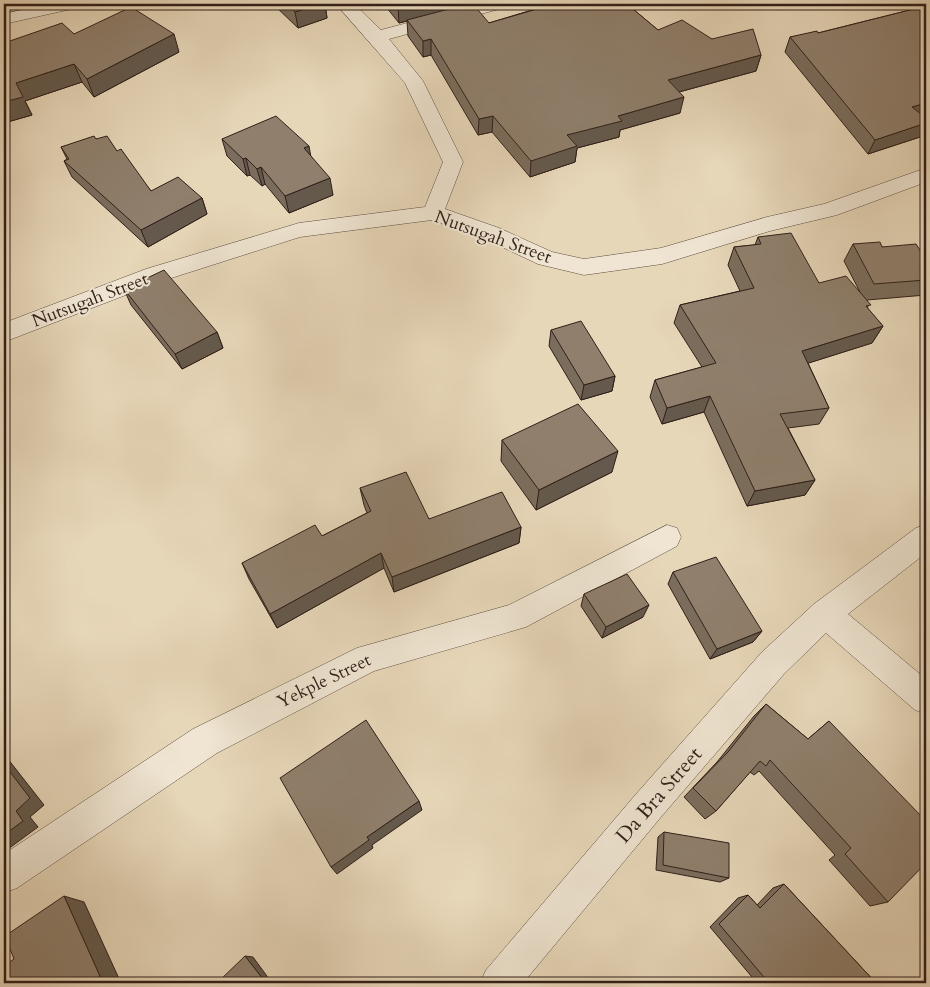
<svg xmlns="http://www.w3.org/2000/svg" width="930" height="987" font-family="Cardo,serif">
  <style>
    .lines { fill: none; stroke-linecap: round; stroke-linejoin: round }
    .street-casing { stroke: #5e4d41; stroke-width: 1 }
    .street { fill: #efe5d2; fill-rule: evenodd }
    .wall { fill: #7b6d5d; stroke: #301f19 }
    .shaded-wall { fill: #64594c; stroke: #301f19 }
    .building { fill: #8f7f6c; stroke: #301f19 }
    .labels { text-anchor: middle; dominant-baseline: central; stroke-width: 4; stroke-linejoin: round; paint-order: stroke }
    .street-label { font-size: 18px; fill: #301f19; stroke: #efe5d2 }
    .near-street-label { font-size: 21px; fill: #301f19; stroke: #efe5d2 }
  </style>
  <rect width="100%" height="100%" fill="#e7d7b9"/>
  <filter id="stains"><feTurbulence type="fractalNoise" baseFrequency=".004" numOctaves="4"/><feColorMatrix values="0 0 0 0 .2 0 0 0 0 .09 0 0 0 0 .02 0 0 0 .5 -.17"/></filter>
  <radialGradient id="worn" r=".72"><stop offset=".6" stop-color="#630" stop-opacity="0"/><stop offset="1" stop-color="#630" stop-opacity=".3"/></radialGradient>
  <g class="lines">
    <g class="street-casing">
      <path id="street" d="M48 4H79L76 8 4 24V14Z
        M336 4H354L381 30 478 4H505L503 8 389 39 423 81 463 162 445 209 499 228 552 252 584 259 661 248 767 217 824 204 926 168V182L837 215 770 231 662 264 584 275 538 264 483 238 432 220 300 237 162 281 4 342V323L146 269 299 223 425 207 443 162 405 83Z
        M667 525 677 528 681 537 677 546 526 627 374 671 217 753 17 888 4 893V854L193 729 357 648 509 605Z
        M926 525V553L848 614 926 679V714L915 710 826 633 784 674 661 817 523 983H480L486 970 637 793 762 652 814 604 916 528Z"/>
    </g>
    <use href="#street" class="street"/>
  </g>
  <path class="wall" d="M273 4H325L327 18 298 28Z
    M380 4H445V10L489 23 545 6 543 4H627L658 30 712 39 761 55 756 71 679 92 680 113 620 130 619 137 577 148 575 162 530 177 492 132 478 135 431 55 423 57 408 36 407 21 399 23 387 8 382 9Z
    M926 6V115L924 116 926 118V130L923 136 868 154 785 52 790 37 818 33Z
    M74 34 179 52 94 97 82 82 25 101 32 115 4 123Z
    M96 139 117 151 151 191 202 198 207 214 148 247 72 177 64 161 67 159 61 147Z
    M222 139 311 156 333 195 289 213 265 184 262 186 250 175 247 176 227 156Z
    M758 237 819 283 861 294 844 261 853 244 882 247 923 255H926V295L867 300 868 309 883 326 872 343 808 363 829 408 819 424 788 428 815 480 805 495 747 506 704 412 662 424 650 397 655 380 702 367 674 323 680 305 740 291 728 265 734 247 755 245Z
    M124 289 217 332 223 348 182 369 131 305Z
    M551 330 615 376 612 391 581 400 549 346Z
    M502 440 612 472 536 510 501 461Z
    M360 488 429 519 521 527 519 543 394 592 384 568 277 628 249 579 242 563 322 536 367 513 364 505Z
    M673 572 762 631 753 642 710 659 668 584Z
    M584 594 643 617 602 638 581 606Z
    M926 599V610L920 604Z
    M766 704 808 739 829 721 888 902 870 906 829 860 835 855 759 771 754 775 750 772 716 811 705 819 684 797 717 762 754 716Z
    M664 832 729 878 720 882 656 870 658 837Z
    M784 884 876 983H757L710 927 738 898 748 895 757 905 773 888Z"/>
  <path class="shaded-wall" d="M319 4H325L327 18 298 28 295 12Z
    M382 4H387V8L382 9Z
    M408 4H445V11L399 23 398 7Z
    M174 34 179 52 94 97 87 79Z
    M431 39V55L423 57V41Z
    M761 55 756 71 664 96 668 80Z
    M74 64 82 82 25 101 32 115 4 123V102L16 83Z
    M684 97 680 113 620 130 619 137 577 148 575 162 530 177 531 161 567 135 618 116Z
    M926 103V115L905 122 912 107Z
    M493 116 492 132 478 135 479 119Z
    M926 123V130L923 136 868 154 875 140Z
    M309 146 312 163 304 148Z
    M246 158 250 175 247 176 243 159Z
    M261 167 265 184 262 186 257 169Z
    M330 178 333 195 289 213 285 196Z
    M202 198 207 214 148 247 141 230Z
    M883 326 872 343 793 368 802 351Z
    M217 332 223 348 182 369 175 354Z
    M615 376 612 391 581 400 584 385Z
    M710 396 704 412 662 424 667 408Z
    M618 451 612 472 536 510 539 490Z
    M815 480 805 495 747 506 755 491Z
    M521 527 519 543 394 592 392 577Z
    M381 553 384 568 277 628 270 614Z
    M649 605 643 617 602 638 606 627Z
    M762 631 753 642 710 659 717 649Z
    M4 754 44 805 30 817 38 827 4 852V835L16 811 4 764Z
    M419 801 422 810 372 845 373 848 337 874 331 867 367 837Z
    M64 896 84 902 121 983H103Z
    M245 956 253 957 272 983H266Z"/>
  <path class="building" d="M287 4H319L295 12Z
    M395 4H408L398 7Z
    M468 4H473L489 23 554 4H627L658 30 682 20 712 39 753 29 761 55 668 80 684 97 618 116 622 121 567 135 577 146 531 161 493 116 479 119 431 39 423 41 407 20Z
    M926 6V103L912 107 926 118V123L875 140 790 37 817 31 818 33Z
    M131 7 174 34 87 79 74 64 16 83 23 97 4 102V43L62 23 74 34Z
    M276 116 309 146 304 148 330 178 285 196 261 167 257 169 246 158 243 159 222 139Z
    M94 136 96 139 107 136 117 151 121 149 151 191 178 177 202 198 141 230 64 161 69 159 61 147Z
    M791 233 819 283 846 276 871 305 866 306 883 326 802 351 829 408 780 414 815 480 755 491 710 396 667 408 655 380 716 363 680 305 754 288 734 247 761 244 758 237Z
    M880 242 882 247 916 244 923 255H926V280L874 284 853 244Z
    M164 270 217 332 175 354 124 289Z
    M581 321 615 376 584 385 551 330Z
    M578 404 618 451 539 490 502 440Z
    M406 472 429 519 502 492 521 527 392 577 381 553 270 614 242 563 315 525 322 536 371 511 360 488Z
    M716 557 762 631 717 649 673 572Z
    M627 574 649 605 606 627 584 594Z
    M766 704 808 739 829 721 926 821V863L888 902 845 854 851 848 770 760 766 766 760 761 716 811 693 788 728 752Z
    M366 720 419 801 367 837 369 840 331 867 280 778Z
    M4 764 30 798 16 811 23 821 4 835Z
    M664 832 729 843V878L663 865Z
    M784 884 876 983H769L719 924 748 895 760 908Z
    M64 896 103 983H4V966L14 959 5 936Z
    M245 956 266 983H217Z"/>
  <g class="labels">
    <g class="street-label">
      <text transform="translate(493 237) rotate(20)">Nutsugah Street</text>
      <text transform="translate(90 300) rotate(-21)">Nutsugah Street</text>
      <text transform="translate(324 681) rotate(-26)">Yekple Street</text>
    </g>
    <g class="near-street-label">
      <text transform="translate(659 795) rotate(-49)">Da Bra Street</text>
    </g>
  </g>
  <rect width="930" height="987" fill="none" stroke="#e7d7b9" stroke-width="20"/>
  <rect x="5" y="5" width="920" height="977" fill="none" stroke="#301f19" stroke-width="2.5"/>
  <rect x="10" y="10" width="910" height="967" fill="none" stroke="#301f19"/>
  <rect width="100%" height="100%" filter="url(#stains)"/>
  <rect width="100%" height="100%" fill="url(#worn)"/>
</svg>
